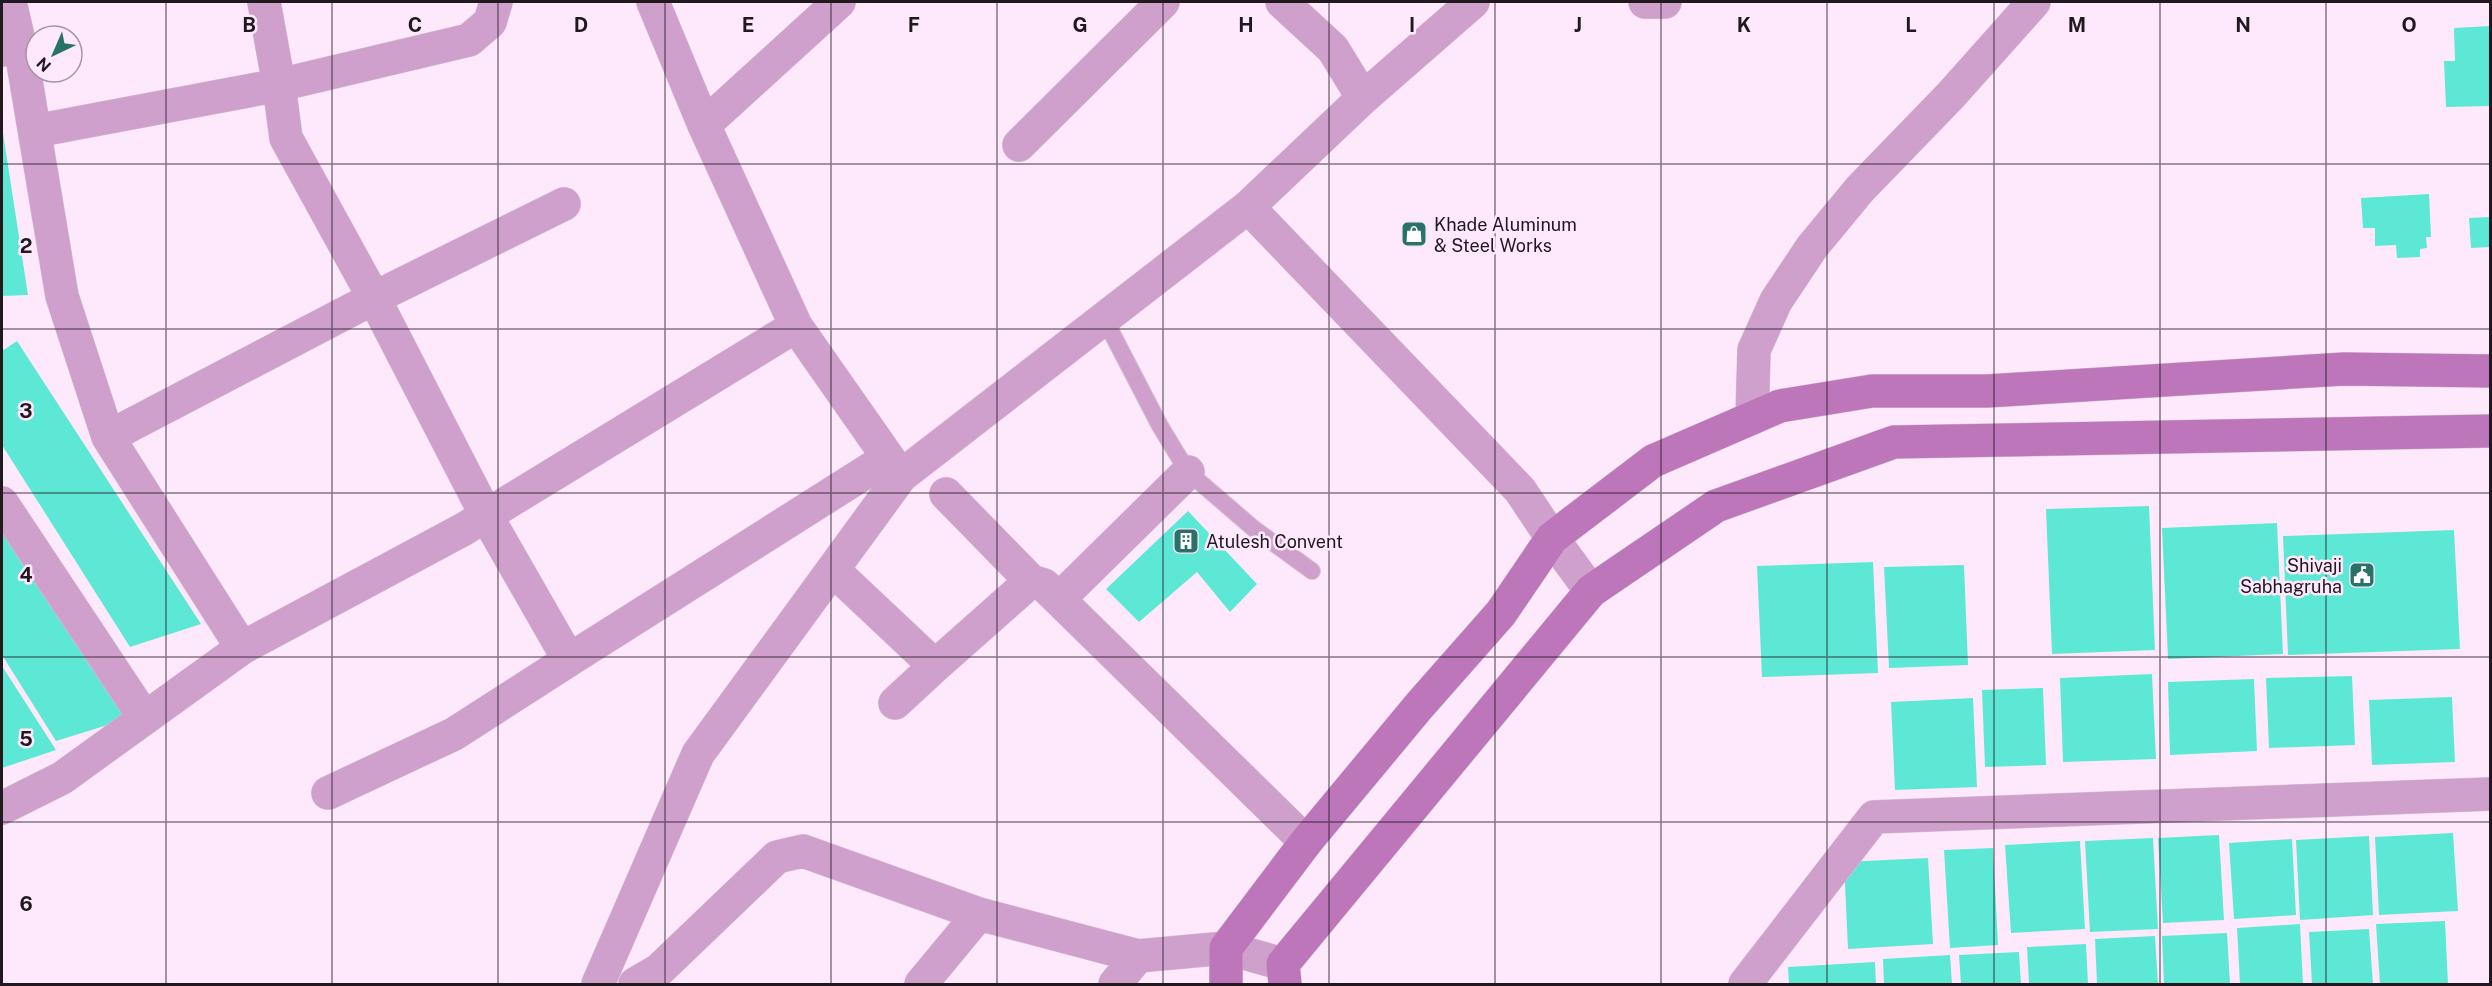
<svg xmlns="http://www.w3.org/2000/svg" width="2492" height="986" font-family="'Public Sans',sans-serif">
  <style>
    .building { fill: #5de8d6 }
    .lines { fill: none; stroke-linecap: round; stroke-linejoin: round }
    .lane-casing { stroke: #d6c3d4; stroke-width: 18 }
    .street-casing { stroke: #d6c3d4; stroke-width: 34 }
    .secondary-casing { stroke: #d6c3d4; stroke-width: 34 }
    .lane { stroke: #cfa0cc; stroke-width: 16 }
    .street { stroke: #cfa0cc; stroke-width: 33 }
    .secondary { stroke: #bc76b9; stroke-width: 33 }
    .grid { fill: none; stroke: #211820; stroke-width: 1.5; stroke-opacity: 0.55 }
    .labels { text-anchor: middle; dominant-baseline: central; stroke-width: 5; stroke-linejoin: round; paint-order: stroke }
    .poi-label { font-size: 18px; fill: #211820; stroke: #fee9fc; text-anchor: start }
    .grid-label { font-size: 20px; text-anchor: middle; font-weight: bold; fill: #211820; stroke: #fee9fc; stroke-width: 5; stroke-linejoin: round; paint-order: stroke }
  </style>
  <rect width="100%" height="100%" fill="#fee9fc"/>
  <path class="building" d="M2490 26V106L2446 107 2444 61H2455L2454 28Z
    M2 133H3L28 295 2 296Z
    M2429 194 2431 237H2426L2427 248 2420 249V257L2397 258 2396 245 2375 246V228H2363L2361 198Z
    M2490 217V247L2471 248 2469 218Z
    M17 341 201 624 130 647 2 445V351Z
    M2149 506 2155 650 2052 654 2046 509Z
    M1188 511 1257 584 1230 612 1197 572 1139 622 1106 589Z
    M2277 523 2283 654 2168 659 2162 528Z
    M2 525 127 719 56 741 2 655Z
    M2454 530 2460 649 2288 655 2283 536Z
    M1873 562 1878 673 1762 677 1757 566Z
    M1964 565 1968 665 1889 668 1884 567Z
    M2 666 56 750 2 768Z
    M2152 674 2156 759 2063 762 2060 678Z
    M2352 676 2355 745 2269 748 2266 678Z
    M2254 679 2257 751 2170 755 2168 682Z
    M2043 688 2046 765 1985 767 1982 690Z
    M2452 697 2455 762 2372 765 2369 700Z
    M1973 698 1977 787 1895 790 1891 702Z
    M2453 833 2458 911 2379 915 2375 837Z
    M2219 835 2224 920 2163 923 2158 838Z
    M2369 836 2373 915 2300 920 2296 840Z
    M2153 838 2158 929 2090 932 2085 841Z
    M2292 839 2296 915 2234 919 2229 843Z
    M2080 841 2085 929 2011 933 2005 845Z
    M1993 848 1998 945 1950 948 1944 850Z
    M1928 858 1933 944 1848 949 1844 862Z
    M2445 921 2448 984H2380L2376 924Z
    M2300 924 2303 984H2240L2237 928Z
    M2369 929 2373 984H2312L2309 932Z
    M2227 933 2230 984H2164L2162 936Z
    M2155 936 2158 984H2097L2095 939Z
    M2086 944 2088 984H2029L2027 947Z
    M2019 952 2021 984H1961L1959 955Z
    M1950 955 1952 984H1884L1883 959Z
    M1875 962 1876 984H1789L1788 967Z"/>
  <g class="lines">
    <g class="lane-casing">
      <path id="lane" d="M1104 318 1160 426 1188 472 1253 528 1312 571"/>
    </g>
    <g class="street-casing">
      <path id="street" d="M10 2 20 45
        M264 2 279 85 286 138 374 298 486 515 569 660 888 458
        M653 2 704 125
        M1282 2 1333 49 1363 98
        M1645 2H1665
        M2 50 20 45 62 296 108 437 242 648 464 529 796 326 901 476 1248 207 1520 490 1552 538 1591 591
        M35 131 279 85 469 40 490 22 496 2
        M1019 145 1163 2
        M1248 207 1363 98 1473 2
        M796 326 704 125 839 2
        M1752 418 1754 350 1776 301 1812 247 1860 189 1951 95 2034 2
        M108 437 374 298 564 204
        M946 494 1031 581
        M2 503 144 717
        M833 570 935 666 1031 581 1044 585 1306 842
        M1059 599 1188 472
        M895 703 935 666
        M328 793 454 734 569 660
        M2 808 62 778 242 648
        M598 984 698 754 901 476
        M635 984 659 970 777 857 803 851 979 914 1138 956
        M921 984 979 914
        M1115 984 1138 956 1226 948 1283 964
        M1745 984 1874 817 2490 794"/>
    </g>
    <g class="secondary-casing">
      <path id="secondary" d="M1226 984V948L1306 842 1419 706 1501 613 1552 538 1653 461 1780 406 1872 391H1987L2344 369 2490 371
        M1285 984 1283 964 1591 591 1716 506 1894 442 2490 431"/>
    </g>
    <use href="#lane" class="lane"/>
    <use href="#street" class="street"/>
    <use href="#secondary" class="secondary"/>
  </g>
  <path class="grid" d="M166 2V984M332 2V984M498 2V984M665 2V984M831 2V984M997 2V984M1163 2V984M1329 2V984M1495 2V984M1661 2V984M1827 2V984M1994 2V984M2160 2V984M2326 2V984M2 164H2490M2 329H2490M2 493H2490M2 657H2490M2 822H2490"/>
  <defs>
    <g id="shop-square" transform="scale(1.35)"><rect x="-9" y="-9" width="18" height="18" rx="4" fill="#2a7168" stroke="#fee9fc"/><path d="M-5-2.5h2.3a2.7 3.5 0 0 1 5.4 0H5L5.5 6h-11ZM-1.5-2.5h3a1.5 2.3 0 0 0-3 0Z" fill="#fff"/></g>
    <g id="building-square" transform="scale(1.35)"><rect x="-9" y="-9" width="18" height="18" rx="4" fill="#2a7168" stroke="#fee9fc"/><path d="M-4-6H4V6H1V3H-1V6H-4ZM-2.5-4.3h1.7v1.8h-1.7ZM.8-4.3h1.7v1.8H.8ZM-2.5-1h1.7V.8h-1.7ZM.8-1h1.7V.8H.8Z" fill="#fff"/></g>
    <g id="civic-square" transform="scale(1.35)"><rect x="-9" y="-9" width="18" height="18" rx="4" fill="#2a7168" stroke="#fee9fc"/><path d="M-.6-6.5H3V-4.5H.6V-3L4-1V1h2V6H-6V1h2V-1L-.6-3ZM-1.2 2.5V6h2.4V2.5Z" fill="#fff"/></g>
  </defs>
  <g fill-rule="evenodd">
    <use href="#shop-square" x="1414" y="234"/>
    <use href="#building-square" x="1186" y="541"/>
    <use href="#civic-square" x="2362" y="575"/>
  </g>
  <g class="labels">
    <g class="poi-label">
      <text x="1434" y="224">Khade Aluminum<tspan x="1434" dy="21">&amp; Steel Works</tspan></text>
      <text x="1206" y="541">Atulesh Convent</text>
      <text x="2342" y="565" text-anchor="end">Shivaji<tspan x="2342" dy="21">Sabhagruha</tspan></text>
    </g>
  </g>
  <g class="grid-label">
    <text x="249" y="32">B</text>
    <text x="415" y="32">C</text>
    <text x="581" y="32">D</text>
    <text x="748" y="32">E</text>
    <text x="914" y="32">F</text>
    <text x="1080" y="32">G</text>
    <text x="1246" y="32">H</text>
    <text x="1412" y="32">I</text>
    <text x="1578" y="32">J</text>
    <text x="1744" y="32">K</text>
    <text x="1911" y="32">L</text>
    <text x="2077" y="32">M</text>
    <text x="2243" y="32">N</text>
    <text x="2409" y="32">O</text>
    <text x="26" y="253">2</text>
    <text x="26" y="418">3</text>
    <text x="26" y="582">4</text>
    <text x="26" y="746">5</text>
    <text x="26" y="911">6</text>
  </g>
  <rect width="2492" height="986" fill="none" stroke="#211820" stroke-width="6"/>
  <g transform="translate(54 54) rotate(224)"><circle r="28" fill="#fee9fc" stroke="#a695a4" stroke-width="1.5"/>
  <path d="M0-4.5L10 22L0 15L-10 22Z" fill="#2a7168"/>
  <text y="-9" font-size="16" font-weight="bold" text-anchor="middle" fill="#211820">N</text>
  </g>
</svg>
